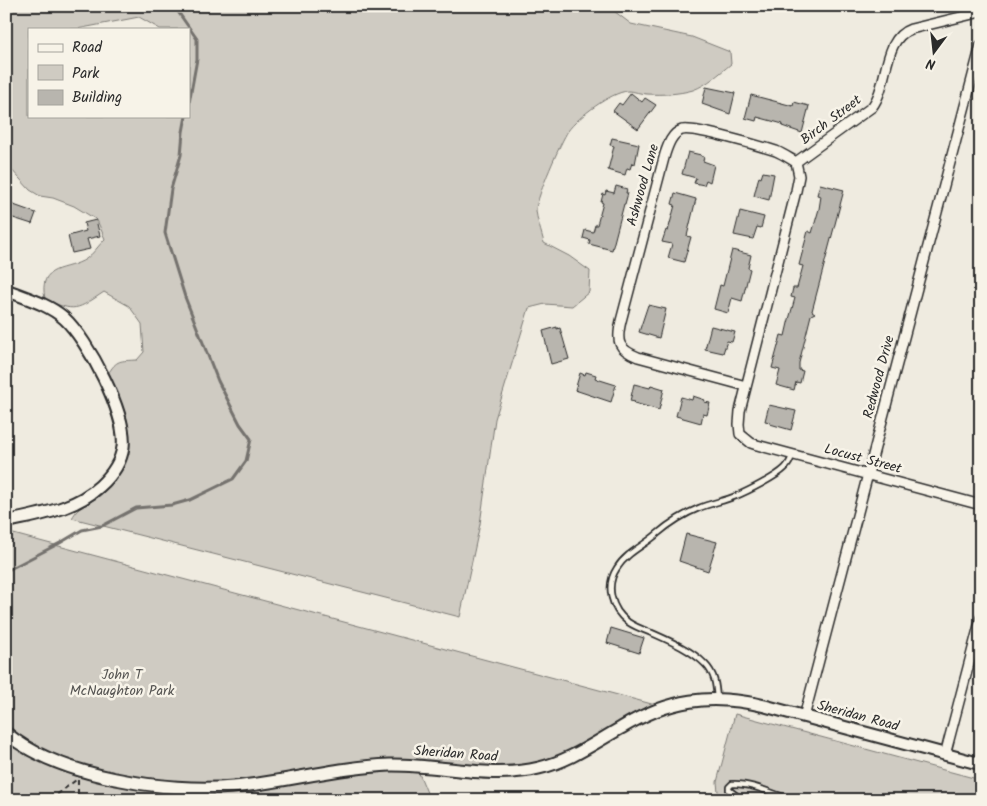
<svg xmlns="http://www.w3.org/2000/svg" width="987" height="806" font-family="Kalam,sans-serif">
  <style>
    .green { fill: #cfcbc2; stroke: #7d7b76; fill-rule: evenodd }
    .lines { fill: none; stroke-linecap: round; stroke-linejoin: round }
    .stream { stroke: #74726e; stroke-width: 3 }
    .building { fill: #b8b5ae; stroke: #2b2b2b }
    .lane-casing { stroke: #2b2b2b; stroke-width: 8 }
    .street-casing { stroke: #2b2b2b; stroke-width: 12 }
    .secondary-casing { stroke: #2b2b2b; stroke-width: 15 }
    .path { stroke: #2b2b2b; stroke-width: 2; stroke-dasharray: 5 4; stroke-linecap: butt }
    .lane { stroke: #f7f3e8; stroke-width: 4.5 }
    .street { stroke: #f7f3e8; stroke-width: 9 }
    .secondary { stroke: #f7f3e8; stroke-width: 11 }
    .labels { text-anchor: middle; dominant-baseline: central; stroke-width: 5; stroke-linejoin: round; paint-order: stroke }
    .street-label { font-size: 14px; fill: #2b2b2b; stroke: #f7f3e8 }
    .park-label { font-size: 14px; fill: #545351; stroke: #f7f3e8 }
  </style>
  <rect width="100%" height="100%" fill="#efebe0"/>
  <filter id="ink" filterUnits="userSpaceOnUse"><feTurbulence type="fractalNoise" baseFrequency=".02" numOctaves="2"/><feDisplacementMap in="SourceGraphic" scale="10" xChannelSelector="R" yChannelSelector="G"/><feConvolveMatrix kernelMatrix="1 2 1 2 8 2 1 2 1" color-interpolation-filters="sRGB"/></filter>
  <g filter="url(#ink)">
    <path class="green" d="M6 6H613L614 11 631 24 692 37 730 52 731 64C720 73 707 85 693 90 679 94 661 95 647 94 641 94 634 91 628 91 611 92 578 117 568 131 561 141 537 197 536 209 536 217 542 234 544 243L569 256 590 271 589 292 572 306 545 304 529 308 495 419 480 524 460 617 72 518C74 515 76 511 79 509 86 503 96 500 102 494 130 466 137 440 121 402 117 393 112 384 108 374 117 359 120 361 137 360L144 352 142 324 129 306 104 292C77 310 75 313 45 299 38 263 66 272 86 259 93 254 99 245 105 239L97 220 74 206 53 198 40 196 30 190 10 168 6 166ZM139 17 160 29H189V116H29V29H77Z
      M6 532 663 707 543 767 416 766 430 800H6Z
      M735 714 981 780V800H728L718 792 717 782Z"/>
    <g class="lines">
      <path class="stream" d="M174 6 197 39V59L189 103
        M6 571 60 543 82 530 102 526 136 508 172 505 190 500 233 479 246 461 251 439 240 424 218 381 185 297 165 233 171 189 181 155 183 132 186 116"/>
    </g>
    <path class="building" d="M706 87 735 93 730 114 702 104Z
      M631 93 642 102 645 98 656 105 638 129 613 111 619 103 622 105Z
      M751 95 793 106 794 102 809 106 802 133 782 126 783 124 757 117 756 121 745 118Z
      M612 138 639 144 635 164 632 163 630 169 627 168 625 175 608 170 614 146 610 145Z
      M688 152 701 155V156L704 157 703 161 714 165 710 182 706 180 704 185 694 183 696 178 682 174Z
      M763 172 774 174 769 200 754 196 758 180 759 177 761 178Z
      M820 184 844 190 812 311 815 313 811 315 799 363V370L803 371 800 383 796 382 794 390 776 385 780 370 772 368 781 335 785 336 788 323 795 298 791 297 793 288H797L803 266 799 265 808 231 812 233 819 209 821 196 817 195Z
      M616 186 627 189 626 193H628L625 204H624L612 250 589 244 590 240 583 238 585 230 593 232 595 225H597L603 203 601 202 603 194 605 195 606 191 614 193Z
      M675 193 696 199 687 236 691 237 684 262 668 258 672 244 662 242 666 230 668 231 675 205 672 204Z
      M11 204 36 213 32 224 7 216Z
      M740 211 764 217 761 228 757 227 753 239 734 235Z
      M96 220 100 236 87 239 90 249 72 253 68 236 86 231 84 223Z
      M732 250 751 255 748 268 750 269 742 301 732 298 728 313 714 309 720 285 723 286Z
      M648 305 666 309 659 338 639 332Z
      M711 326 735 332 732 342 727 341 723 353 705 349Z
      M557 327V329L560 328 569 359 551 364 543 331Z
      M586 372 596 375 595 378 600 380 616 385 611 402 575 390 580 373 585 375Z
      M634 384 650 388 651 385 664 389 659 410 634 403 635 402 630 401Z
      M693 396 705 400 704 402 710 403 707 415 703 414 701 423 676 416 681 397 692 400Z
      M769 405 796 411 791 430 770 424V422L765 421Z
      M686 534 717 542 708 571 679 561Z
      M611 628 644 638 639 653 607 643Z"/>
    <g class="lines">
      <g class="lane-casing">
        <path id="lane" d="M717 699C716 685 715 674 705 664 691 650 670 641 652 633 644 630 635 627 628 622 611 609 605 586 617 568 626 553 645 545 657 534 670 523 684 514 699 508 711 503 724 501 736 496 748 491 776 477 785 468 789 464 791 460 792 455
          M742 800 729 790V787L732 784C752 783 773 794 792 800"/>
      </g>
      <g class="street-casing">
        <path id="street" d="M796 162 872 107C889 85 882 39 911 29L981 12
          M746 386 638 357C618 349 616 342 621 321L665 154C668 145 672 133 682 130 695 127 760 146 776 151 783 154 789 158 796 162L799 176 796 191 740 411 739 424 740 434 751 443 757 445 981 505
          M804 717 981 45
          M945 755 981 618"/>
      </g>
      <g class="secondary-casing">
        <path id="secondary" d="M6 290C26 298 48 304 64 318 88 340 127 414 123 447 121 462 111 476 100 486 74 510 40 514 6 522
          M6 733C58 777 167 793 233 787 285 782 337 767 390 765 440 764 490 780 539 768 570 761 594 743 621 728 669 699 710 693 765 706L981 764"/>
      </g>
      <path class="path" d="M78 780V800
        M40 800 58 794 76 780"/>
      <use href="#lane" class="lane"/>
      <use href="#street" class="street"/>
      <use href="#secondary" class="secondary"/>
    </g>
  </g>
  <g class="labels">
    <g class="street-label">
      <text transform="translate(831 120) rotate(-37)">Birch Street</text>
      <text transform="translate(643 185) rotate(-74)">Ashwood Lane</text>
      <text transform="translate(879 377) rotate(-75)">Redwood Drive</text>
      <text transform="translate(863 459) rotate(15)">Locust Street</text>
      <text transform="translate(858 716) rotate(15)">Sheridan Road</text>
      <text transform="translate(456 754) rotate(4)">Sheridan Road</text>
    </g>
    <g class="park-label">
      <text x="122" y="675">John T<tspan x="122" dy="16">McNaughton Park</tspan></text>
    </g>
  </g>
  <rect width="987" height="806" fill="none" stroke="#f7f3e8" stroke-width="25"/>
  <rect x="12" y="12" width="962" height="781" fill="none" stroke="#2b2b2b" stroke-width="2" filter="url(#ink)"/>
  <rect x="28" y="28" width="162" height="90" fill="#f7f3e8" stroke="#a5a39c"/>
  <rect x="38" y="44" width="25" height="8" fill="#f7f3e8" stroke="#a5a39c"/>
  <text x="72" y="52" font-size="15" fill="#2b2b2b">Road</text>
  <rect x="38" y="65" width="25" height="15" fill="#cfcbc2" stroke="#a5a39c"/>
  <text x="72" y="78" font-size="15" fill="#2b2b2b">Park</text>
  <rect x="38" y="90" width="25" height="15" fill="#b8b5ae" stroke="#a5a39c"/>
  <text x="72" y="102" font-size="15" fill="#2b2b2b">Building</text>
  <g transform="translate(934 52) rotate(195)" stroke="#f7f3e8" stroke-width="4" paint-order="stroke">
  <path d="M0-4L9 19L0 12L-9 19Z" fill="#2b2b2b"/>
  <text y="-8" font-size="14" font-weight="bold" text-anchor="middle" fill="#2b2b2b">N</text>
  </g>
</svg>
